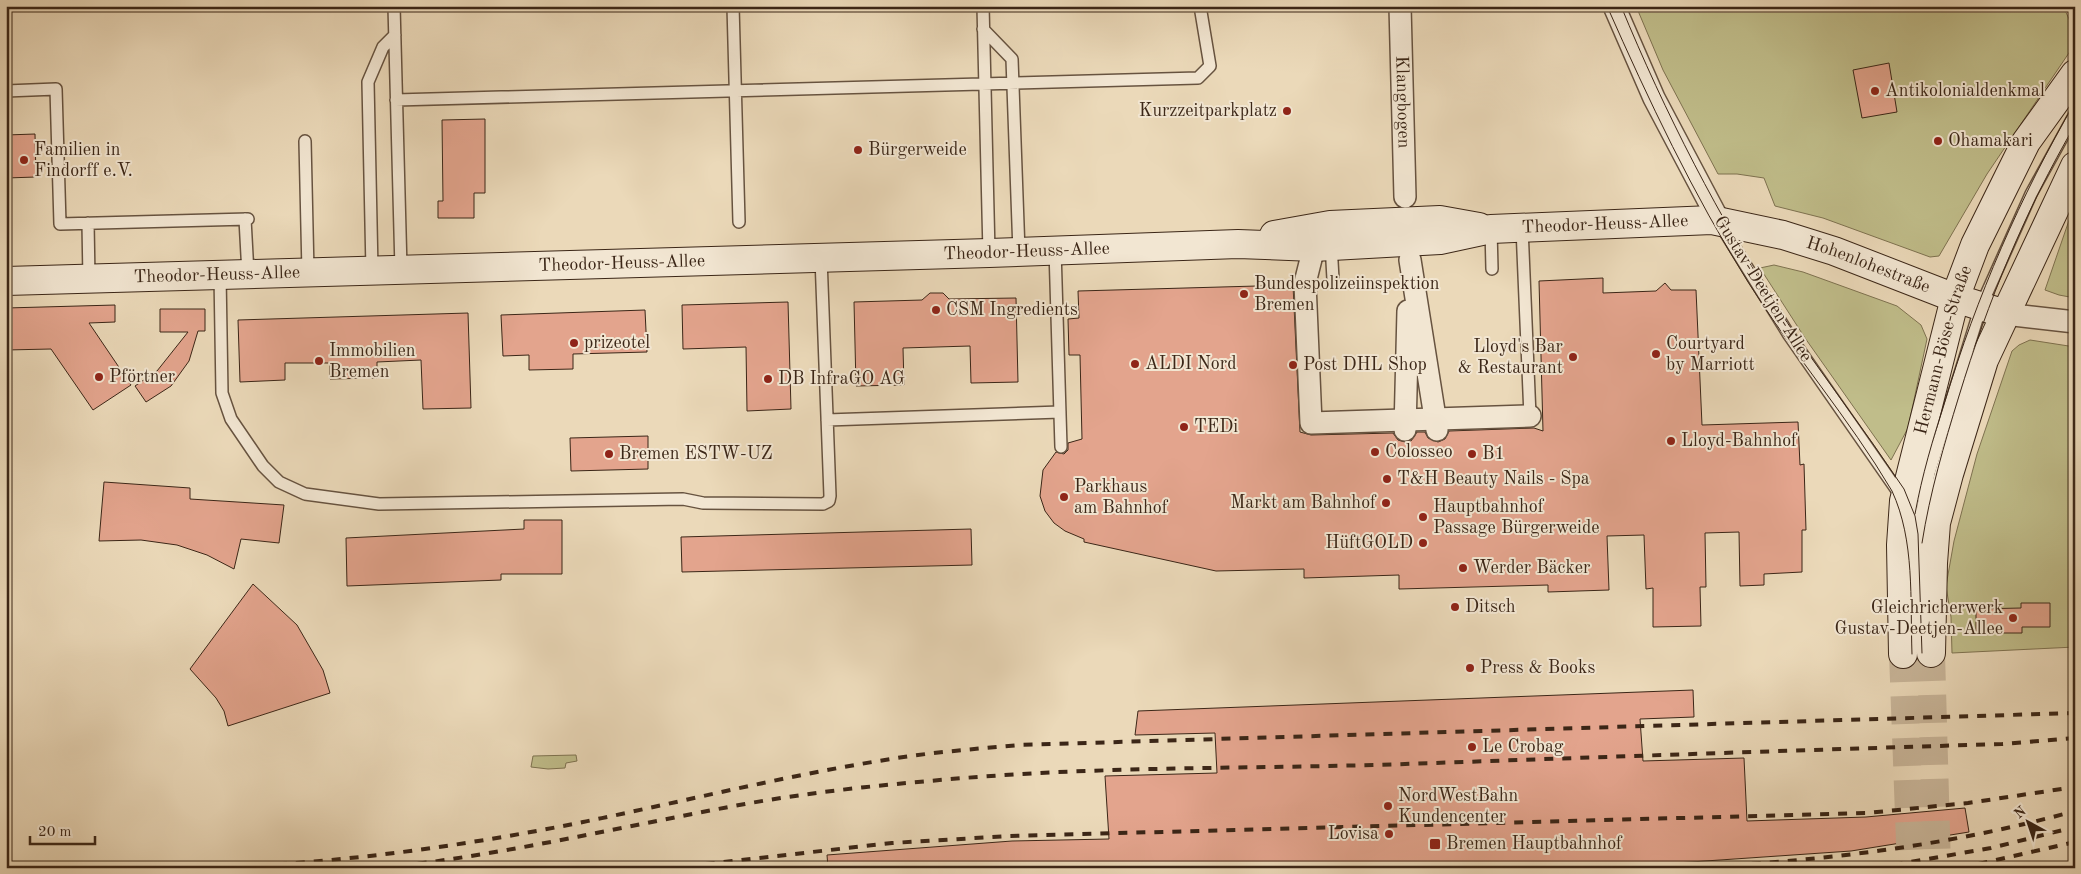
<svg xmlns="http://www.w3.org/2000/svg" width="2081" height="874" font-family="'Old Standard TT',serif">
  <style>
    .green { fill: #c0bd8a; stroke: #7e7250 }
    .building { fill: #e3a48d; stroke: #3b2617 }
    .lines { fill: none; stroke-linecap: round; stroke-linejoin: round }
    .secondary-tunnel { stroke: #c8b599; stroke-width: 28; stroke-dasharray: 28 14; stroke-linecap: butt }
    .lane-casing { stroke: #675340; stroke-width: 14 }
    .street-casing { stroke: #675340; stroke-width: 24 }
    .secondary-casing { stroke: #3b2617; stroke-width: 30 }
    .lane { stroke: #f2e6d2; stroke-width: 11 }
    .street { stroke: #f2e6d2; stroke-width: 21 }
    .secondary { stroke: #f2e6d2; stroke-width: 28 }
    .tram { stroke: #3b2617; stroke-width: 1 }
    .rail { stroke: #3b2617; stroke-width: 4; stroke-dasharray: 9 9; stroke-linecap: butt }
    .poi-dot { fill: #8f2418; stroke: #f2e6d2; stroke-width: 2 }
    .labels { text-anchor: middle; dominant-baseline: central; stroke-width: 4; stroke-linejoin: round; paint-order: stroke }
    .poi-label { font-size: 18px; fill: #3b2617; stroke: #f2e6d2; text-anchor: start }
    .street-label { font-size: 18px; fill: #3b2617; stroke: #f2e6d2 }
  </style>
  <rect width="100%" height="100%" fill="#ebd9b9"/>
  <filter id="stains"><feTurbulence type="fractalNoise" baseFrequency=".004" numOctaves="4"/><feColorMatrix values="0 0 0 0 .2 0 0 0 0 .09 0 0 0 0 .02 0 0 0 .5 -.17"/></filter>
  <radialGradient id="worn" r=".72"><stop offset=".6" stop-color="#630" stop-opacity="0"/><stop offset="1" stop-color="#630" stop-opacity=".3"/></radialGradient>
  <path class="green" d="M1636 6H2063L2075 32V44L1987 174 1939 256 1930 257 1823 218 1775 206 1764 178 1737 174H1718L1663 70Z
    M2075 203V298L2059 295 2045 290Z
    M1774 265 1803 272 1897 306 1921 325 1927 339 1908 428 1891 460 1805 338 1760 268Z
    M2030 340 2075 347V647L1952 653 1951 617 1946 586 1954 541 1977 454 2012 351 2019 345Z
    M576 755 577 761 566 763 565 768 548 769 531 767 533 756Z"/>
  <path class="building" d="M1889 63 1897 112 1862 118 1853 70Z
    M485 119V193H474V218H438V201H443L442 120Z
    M35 134 36 177 6 178V135Z
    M1603 278V293L1656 291 1665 283 1671 290H1696L1702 425 1798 422 1800 465 1804 464 1806 530H1802V572L1764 574V585L1740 586 1739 532 1705 533 1706 587H1700L1701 626 1653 627V588L1646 589 1644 535 1607 536 1609 590 1548 592V585L1399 589V575L1304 578V569L1216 571 1084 542V539L1065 531 1054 523 1045 511 1040 496 1043 470 1056 452 1064 454 1068 450V443L1082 439 1080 355H1069L1068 319 1079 318 1078 291 1293 285 1300 432 1311 435 1393 433 1398 440 1405 442 1411 441 1417 432H1425L1428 438 1438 442 1445 439 1449 431 1534 428 1543 431 1539 281Z
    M930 293H943L949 299 1016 298 1018 382 971 383 970 346 903 348 904 385 856 386 854 302 922 300Z
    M788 302 791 409 747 411 746 347 683 349 682 305Z
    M115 305V322L89 323 131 385 93 410 51 349 6 350V308Z
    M160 309H205V331H198L189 361 171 386 146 402 135 386 157 371 188 332H160Z
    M645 310 647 352 573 354V369L529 370V355L503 356 501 315Z
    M468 313 471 408 423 409 421 360 377 362V378L330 379V363H285V380L240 382 238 320Z
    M648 436V469L571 471 570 438Z
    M104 482 190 488V499L284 505 279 543 241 539 234 569 207 555 177 545 141 540 99 541Z
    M524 520H562V574H501V580L347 586 346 538 524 529Z
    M971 529 972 565 682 572 681 537Z
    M253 584 297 625 323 670 330 693 228 726 224 711 216 698 190 669Z
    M2021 603H2050V627H2022V633H1976V609L2021 608Z
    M1693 690 1694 717 1640 719 1643 761 1744 758 1747 821 1866 817 1965 808 1969 832 1851 851 1647 865V868H828L827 855 1012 841 1109 839 1105 776 1217 773 1215 733 1135 735 1138 711Z"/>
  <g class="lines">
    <path class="secondary-tunnel" d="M1931 653 1937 868
      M1903 654 1911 868"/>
    <g class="lane-casing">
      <path id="lane" d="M394 6 401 269
        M733 6 739 222
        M983 6 989 253
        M983 29 1012 59 1019 252
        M6 91 56 89 60 224 248 219
        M396 100 1198 78 1210 66 1200 6
        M305 141 308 272
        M245 219 248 274
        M88 223 89 279
        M1720 224 1789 335 1901 496
        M1522 228 1530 416
        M1491 229 1492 269
        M1331 244 1333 279
        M1055 250 1061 447
        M372 270 368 82 383 47 395 35
        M220 275 222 393 231 419 263 466 279 482 305 494 379 504 683 499 703 503 823 504 829 501 830 496 821 258
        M827 420 1060 412
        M1918 647 1916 566 1918 534 1929 473 1981 306 2031 194 2075 114"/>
    </g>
    <g class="street-casing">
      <g id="street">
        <path id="s1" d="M1400 6 1405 197"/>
        <path d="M1614 6 1654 98 1719 221"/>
        <path d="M1314 247 1305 283 1311 423 1530 416"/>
        <path d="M1410 260 1437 430"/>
        <path d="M2005 314 2075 322"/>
        <path d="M1405 430 1408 311"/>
      </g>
    </g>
    <g class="secondary-casing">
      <g id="secondary">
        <path d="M1274 235 1330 225 1440 220 1479 227"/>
        <path id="s2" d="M6 281 989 253 1238 244 1314 247 1440 240 1491 229 1712 220 1783 235 1834 251 1955 298 2005 314"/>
        <path d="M1931 653 1933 563 1936 523 1949 474 1984 360 2075 166"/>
        <path id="s3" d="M1903 654 1901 545 1904 501 1955 298 1975 245 2026 142 2075 74"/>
      </g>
    </g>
    <use href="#lane" class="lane"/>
    <use href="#street" class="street"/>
    <use href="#secondary" class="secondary"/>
    <path class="tram" d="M1607 6C1649 101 1693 194 1748 282 1793 354 1849 418 1892 491 1915 541 1910 599 1912 654
      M1621 6C1665 113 1719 218 1782 315 1821 374 1865 430 1904 489L1915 516 1918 534 1922 653
      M1915 514C1922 475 1933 439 1945 401 1977 296 2020 197 2075 102
      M1922 543C1930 492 1944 445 1959 396 1988 301 2025 211 2075 125"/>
    <path class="rail" d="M206 868C332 864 459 847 583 822 686 801 788 775 891 759 933 752 976 749 1019 745L2075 713
      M382 868C505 855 624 826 745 804 817 791 891 784 964 778 1110 766 1258 769 1405 764 1604 757 1803 750 2002 744L2075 738
      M670 868 892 843 1010 836 1867 813 1968 803 2075 787
      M1680 868C1814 862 1945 847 2075 811
      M1876 868 1991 848 2075 827
      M1961 868 2075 842"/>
  </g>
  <g class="poi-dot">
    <circle cx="1875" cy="91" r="5"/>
    <circle cx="1287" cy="111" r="5"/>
    <circle cx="1938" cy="141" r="5"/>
    <circle cx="858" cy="150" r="5"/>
    <circle cx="24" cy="160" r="5"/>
    <circle cx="1244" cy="294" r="5"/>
    <circle cx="936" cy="310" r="5"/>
    <circle cx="574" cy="343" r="5"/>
    <circle cx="1656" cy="354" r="5"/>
    <circle cx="1573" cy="357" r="5"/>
    <circle cx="319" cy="361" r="5"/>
    <circle cx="1135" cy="364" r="5"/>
    <circle cx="1293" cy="365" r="5"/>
    <circle cx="99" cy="377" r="5"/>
    <circle cx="768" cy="379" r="5"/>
    <circle cx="1184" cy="427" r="5"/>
    <circle cx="1671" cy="441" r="5"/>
    <circle cx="1375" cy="452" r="5"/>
    <circle cx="609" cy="454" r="5"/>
    <circle cx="1472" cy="454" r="5"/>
    <circle cx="1387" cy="479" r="5"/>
    <circle cx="1064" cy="497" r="5"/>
    <circle cx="1386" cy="503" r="5"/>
    <circle cx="1423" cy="517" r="5"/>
    <circle cx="1423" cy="543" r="5"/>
    <circle cx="1463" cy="568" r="5"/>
    <circle cx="1455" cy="607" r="5"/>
    <circle cx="2013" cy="618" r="5"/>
    <circle cx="1470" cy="668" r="5"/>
    <circle cx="1472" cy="747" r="5"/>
    <circle cx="1388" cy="806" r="5"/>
    <circle cx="1389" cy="834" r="5"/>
    <rect x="1429" y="838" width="12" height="12" rx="2.5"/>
  </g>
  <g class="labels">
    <g class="poi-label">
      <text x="1885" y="91">Antikolonialdenkmal</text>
      <text x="1277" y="111" text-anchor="end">Kurzzeitparkplatz</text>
      <text x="1948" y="141">Ohamakari</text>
      <text x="34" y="150">Familien in<tspan x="34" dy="21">Findorff e.V.</tspan></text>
      <text x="868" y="150">Bürgerweide</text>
      <text x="1254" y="284">Bundespolizeiinspektion<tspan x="1254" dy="21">Bremen</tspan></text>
      <text x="946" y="310">CSM Ingredients</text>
      <text x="584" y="343">prizeotel</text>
      <text x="1666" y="344">Courtyard<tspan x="1666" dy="21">by Marriott</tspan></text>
      <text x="1563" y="347" text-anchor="end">Lloyd's Bar<tspan x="1563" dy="21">&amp; Restaurant</tspan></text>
      <text x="329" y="351">Immobilien<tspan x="329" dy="21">Bremen</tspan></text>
      <text x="1145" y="364">ALDI Nord</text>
      <text x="1303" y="365">Post DHL Shop</text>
      <text x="109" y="377">Pförtner</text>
      <text x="778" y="379">DB InfraGO AG</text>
      <text x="1194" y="427">TEDi</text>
      <text x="1681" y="441">Lloyd-Bahnhof</text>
      <text x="1385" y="452">Colosseo</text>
      <text x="619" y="454">Bremen ESTW-UZ</text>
      <text x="1482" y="454">B1</text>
      <text x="1397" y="479">T&amp;H Beauty Nails - Spa</text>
      <text x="1074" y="487">Parkhaus<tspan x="1074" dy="21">am Bahnhof</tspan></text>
      <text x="1376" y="503" text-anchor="end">Markt am Bahnhof</text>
      <text x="1433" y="507">Hauptbahnhof<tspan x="1433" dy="21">Passage Bürgerweide</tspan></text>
      <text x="1413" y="543" text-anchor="end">HüftGOLD</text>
      <text x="1473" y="568">Werder Bäcker</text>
      <text x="1465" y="607">Ditsch</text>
      <text x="2003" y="608" text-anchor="end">Gleichricherwerk<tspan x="2003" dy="21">Gustav-Deetjen-Allee</tspan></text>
      <text x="1480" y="668">Press &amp; Books</text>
      <text x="1482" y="747">Le Crobag</text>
      <text x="1398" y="796">NordWestBahn<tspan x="1398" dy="21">Kundencenter</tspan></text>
      <text x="1379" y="834" text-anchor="end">Lovisa</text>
      <text x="1446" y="844">Bremen Hauptbahnhof</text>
    </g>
    <g class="street-label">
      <text stroke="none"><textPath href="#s1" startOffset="96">Klangbogen</textPath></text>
      <text stroke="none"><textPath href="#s2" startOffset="1601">Theodor-Heuss-Allee</textPath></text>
      <text stroke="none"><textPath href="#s2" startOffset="1021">Theodor-Heuss-Allee</textPath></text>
      <text stroke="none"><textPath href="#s2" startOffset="616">Theodor-Heuss-Allee</textPath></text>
      <text stroke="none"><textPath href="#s2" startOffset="1871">Hohenlohestraße</textPath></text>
      <text stroke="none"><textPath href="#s2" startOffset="211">Theodor-Heuss-Allee</textPath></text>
      <text transform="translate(1763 289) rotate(58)">Gustav-Deetjen-Allee</text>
      <text stroke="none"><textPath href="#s3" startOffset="309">Hermann-Böse-Straße</textPath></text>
    </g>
  </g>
  <rect width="2081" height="874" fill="none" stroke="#ebd9b9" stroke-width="25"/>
  <rect x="8" y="8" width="2066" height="859" fill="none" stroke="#3b2617" stroke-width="2.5"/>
  <rect x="12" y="12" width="2056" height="849" fill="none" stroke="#3b2617"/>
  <g transform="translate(2028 822) rotate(320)" stroke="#f2e6d2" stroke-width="4" paint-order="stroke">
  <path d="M0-4L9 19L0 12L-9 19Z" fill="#3b2617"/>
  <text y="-8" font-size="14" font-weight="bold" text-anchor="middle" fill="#3b2617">N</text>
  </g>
  <path d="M30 836v8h65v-8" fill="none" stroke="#3b2617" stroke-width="2.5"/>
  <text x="38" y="836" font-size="15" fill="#3b2617" stroke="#f2e6d2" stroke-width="4" paint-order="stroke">20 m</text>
  <rect width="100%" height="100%" filter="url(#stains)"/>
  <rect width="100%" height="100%" fill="url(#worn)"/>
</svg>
